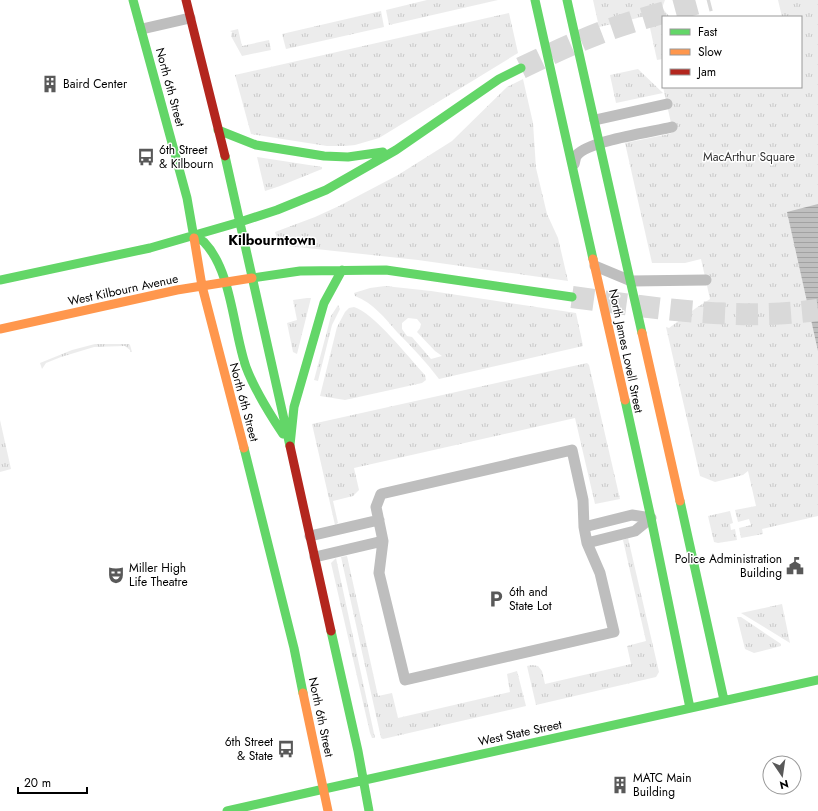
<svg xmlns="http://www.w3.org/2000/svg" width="818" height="811" font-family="Jost,sans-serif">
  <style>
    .grass { fill: url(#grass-tufts); fill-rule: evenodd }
    .water { fill: url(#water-rules) }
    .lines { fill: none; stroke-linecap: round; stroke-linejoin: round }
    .highway-tunnel { stroke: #d9d9d9; stroke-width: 22; stroke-dasharray: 22 11; stroke-linecap: butt }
    .lane { stroke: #bebebe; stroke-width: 11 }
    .fast { stroke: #63d668; stroke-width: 9 }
    .slow { stroke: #ff974d; stroke-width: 9 }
    .jam { stroke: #b3261e; stroke-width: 9 }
    .labels { text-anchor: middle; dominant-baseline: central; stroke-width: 3; stroke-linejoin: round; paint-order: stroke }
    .poi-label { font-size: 12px; fill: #000; stroke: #fff; text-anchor: start }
    .street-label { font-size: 12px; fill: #000; stroke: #fff }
    .park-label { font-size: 12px; fill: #333; stroke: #fff }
    .quarter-label { font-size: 14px; font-weight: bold; fill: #000; stroke: #fff }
  </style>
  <defs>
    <pattern id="grass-tufts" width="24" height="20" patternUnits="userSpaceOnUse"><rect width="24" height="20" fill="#ececec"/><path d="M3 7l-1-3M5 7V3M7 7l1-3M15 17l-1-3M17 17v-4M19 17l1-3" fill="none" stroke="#c9c9c9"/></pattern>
    <pattern id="water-rules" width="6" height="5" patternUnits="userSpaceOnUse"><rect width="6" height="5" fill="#bfbfbf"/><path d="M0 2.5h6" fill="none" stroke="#a2a2a2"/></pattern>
  </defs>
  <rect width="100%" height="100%" fill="#fff"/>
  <path class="grass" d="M427 0H498L389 25 386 10Z
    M593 0H665L662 8 670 17H663V59L657 60 647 14 646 16 599 27Z
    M778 0H818V516L762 529 763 534 741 538 739 528 751 525 749 519 738 522 735 510 756 506 748 471 743 475 715 482 700 476 666 327 669 328 696 308 710 299 701 259 685 263H652L625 143 669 134 673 132 663 87H801V17H782Z
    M381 11 384 27 286 49 282 34Z
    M509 13 518 53 379 138 355 145 345 146H327L251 134 235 75Z
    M238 29 242 46 269 40 271 50 242 56 231 36 232 32 230 31Z
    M638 69 663 93 616 103 610 75Z
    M523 79 533 123 536 168 547 214 558 238 568 281 418 260 279 245 275 232 315 217 339 206 398 175 452 141 507 87Z
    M257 157 322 167V169L280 186 265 191Z
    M385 286 431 291 576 313 583 346 439 379C426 362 412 347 397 332 385 318 373 303 355 296L354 293 370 288ZM408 318 417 319 421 324 420 328 417 332 435 351 442 356 431 359 412 337 407 336 402 329V323Z
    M307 298H311L297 354 293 352 287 323 297 320 293 300Z
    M338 305 340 309 332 325 318 381 314 380 331 316Z
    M354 307C373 312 410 359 425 375L426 380 422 383 345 400 320 396 337 327 345 312 349 308Z
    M95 344H129L130 345 132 352H130V350L125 346 94 347 61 357 46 363 42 369 40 363 72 350Z
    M587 363 589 365 620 499 595 504 575 418 354 468 359 490 353 496 333 501 338 523 335 525 312 424Z
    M0 420 11 469 0 472Z
    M730 511 733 523 730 524 731 530 735 529 737 540 718 543 714 542 708 516Z
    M628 538 659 672 656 677 536 705 527 666 532 665 538 666 542 671 545 684 631 664 627 646 646 641 623 540Z
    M347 556 378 696 392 693 398 718 510 692 507 674 517 671 526 706 383 739 381 738 341 557Z
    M336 558 375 738H372L370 733 331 563Z
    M782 604 790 643 741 613Z
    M737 617H741L781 644V646L754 653 745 649Z"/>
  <path class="water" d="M818 204V351L787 212Z"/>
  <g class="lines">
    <path class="highway-tunnel" d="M521 68C548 55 576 42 605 31 639 19 675 9 710 0
      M572 297C654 308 735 321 818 310"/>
    <path class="lane" d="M142 29 190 18
      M595 120 667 104
      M574 164C575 162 575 157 577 155 588 141 652 132 672 127
      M595 266 631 281 706 280
      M572 450 583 500 584 527 587 543 600 573 614 632 405 680 379 573 383 541 376 507 381 494Z
      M584 527 632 515 651 518
      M310 536 379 520
      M587 543 635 531 651 518
      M315 557 383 541"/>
    <path class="fast" d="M133 0 187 198 194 238
      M535 0 593 259
      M567 0 642 333
      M218 130 256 145 324 156 348 157 383 152
      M225 156 290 446
      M240 222 277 210 326 190 396 150 499 79 521 68
      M194 236C197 238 202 240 204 242 232 271 233 330 246 367 255 391 269 413 283 434
      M252 278 300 271 386 270 572 297
      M0 280 150 248 240 222
      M625 400 651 518 690 708
      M290 445 294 407 324 303 342 270
      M244 448 294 648 303 693
      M680 501 724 700
      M331 631 358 751 369 811
      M324 789 818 680
      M227 811 324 789"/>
    <path class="slow" d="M194 238 202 286 244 448
      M593 259 625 400
      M0 329 177 290 252 278
      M642 333 680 501
      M303 693 328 811"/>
    <path class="jam" d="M186 0 225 156
      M290 446 331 631"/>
  </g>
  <defs>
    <g id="building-bare" transform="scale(1.38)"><path d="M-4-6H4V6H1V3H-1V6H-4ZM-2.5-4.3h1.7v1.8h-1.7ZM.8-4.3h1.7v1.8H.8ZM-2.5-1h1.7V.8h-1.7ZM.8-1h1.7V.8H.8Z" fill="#595959" stroke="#fff" stroke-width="2.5" paint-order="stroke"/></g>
    <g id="bus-bare" transform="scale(1.38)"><path d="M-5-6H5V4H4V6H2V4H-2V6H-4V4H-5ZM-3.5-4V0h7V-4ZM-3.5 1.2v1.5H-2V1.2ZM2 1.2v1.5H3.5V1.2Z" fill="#595959" stroke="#fff" stroke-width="2.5" paint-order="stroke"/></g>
    <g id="civic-bare" transform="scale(1.38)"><path d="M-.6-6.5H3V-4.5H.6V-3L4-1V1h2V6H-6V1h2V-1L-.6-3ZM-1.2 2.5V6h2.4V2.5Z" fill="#595959" stroke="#fff" stroke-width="2.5" paint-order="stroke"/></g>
    <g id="theatre-bare" transform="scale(1.38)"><path d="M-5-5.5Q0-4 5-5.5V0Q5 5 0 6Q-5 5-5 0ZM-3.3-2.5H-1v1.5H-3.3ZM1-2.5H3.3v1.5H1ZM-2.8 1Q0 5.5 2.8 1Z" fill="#595959" stroke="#fff" stroke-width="2.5" paint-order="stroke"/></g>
    <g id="parking-bare" transform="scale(1.38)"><path d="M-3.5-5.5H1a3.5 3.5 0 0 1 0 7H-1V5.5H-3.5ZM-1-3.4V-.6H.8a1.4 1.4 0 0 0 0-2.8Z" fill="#595959" stroke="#fff" stroke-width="2.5" paint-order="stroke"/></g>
  </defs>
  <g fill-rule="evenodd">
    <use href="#building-bare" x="50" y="84"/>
    <use href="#bus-bare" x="146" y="157"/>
    <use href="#civic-bare" x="795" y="566"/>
    <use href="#theatre-bare" x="116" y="575"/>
    <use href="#parking-bare" x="496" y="599"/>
    <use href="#bus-bare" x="286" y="749"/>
    <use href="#building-bare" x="620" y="785"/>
  </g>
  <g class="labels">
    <g class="poi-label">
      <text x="63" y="84">Baird Center</text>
      <text x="159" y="150">6th Street<tspan x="159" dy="14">&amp; Kilbourn</tspan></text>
      <text x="782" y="559" text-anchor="end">Police Administration<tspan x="782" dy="14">Building</tspan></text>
      <text x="129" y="568">Miller High<tspan x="129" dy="14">Life Theatre</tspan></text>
      <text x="509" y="592">6th and<tspan x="509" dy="14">State Lot</tspan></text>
      <text x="273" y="742" text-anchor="end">6th Street<tspan x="273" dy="14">&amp; State</tspan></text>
      <text x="633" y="778">MATC Main<tspan x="633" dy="14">Building</tspan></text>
    </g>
    <g class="street-label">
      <text transform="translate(170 87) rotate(75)">North 6th Street</text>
      <text transform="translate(123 290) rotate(-12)">West Kilbourn Avenue</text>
      <text transform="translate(626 351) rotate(78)">North James Lovell Street</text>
      <text transform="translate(244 402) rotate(75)">North 6th Street</text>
      <text transform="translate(321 717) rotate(78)">North 6th Street</text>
      <text transform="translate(520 733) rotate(-12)">West State Street</text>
    </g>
    <g class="park-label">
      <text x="749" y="157">MacArthur Square</text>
    </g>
    <g class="quarter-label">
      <text x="272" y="240">Kilbourntown</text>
    </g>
  </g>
  <rect x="662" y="16" width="140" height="72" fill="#ffffff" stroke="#999999"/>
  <rect x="670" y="29" width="20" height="6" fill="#63d668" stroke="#999999"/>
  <text x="698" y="36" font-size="12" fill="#000000">Fast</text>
  <rect x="670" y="49" width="20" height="6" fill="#ff974d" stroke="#999999"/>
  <text x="698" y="56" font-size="12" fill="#000000">Slow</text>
  <rect x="670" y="69" width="20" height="6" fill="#b3261e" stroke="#999999"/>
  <text x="698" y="76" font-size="12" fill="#000000">Jam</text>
  <g transform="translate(782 775) rotate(167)"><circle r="19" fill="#ffffff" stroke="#999999"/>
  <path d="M0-3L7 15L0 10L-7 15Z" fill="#595959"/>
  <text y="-6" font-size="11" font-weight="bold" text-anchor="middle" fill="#000000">N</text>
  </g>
  <path d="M18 787v6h69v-6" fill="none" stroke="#000000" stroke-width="2"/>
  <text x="24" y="787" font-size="12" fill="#000000" stroke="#ffffff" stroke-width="3" paint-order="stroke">20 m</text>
</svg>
